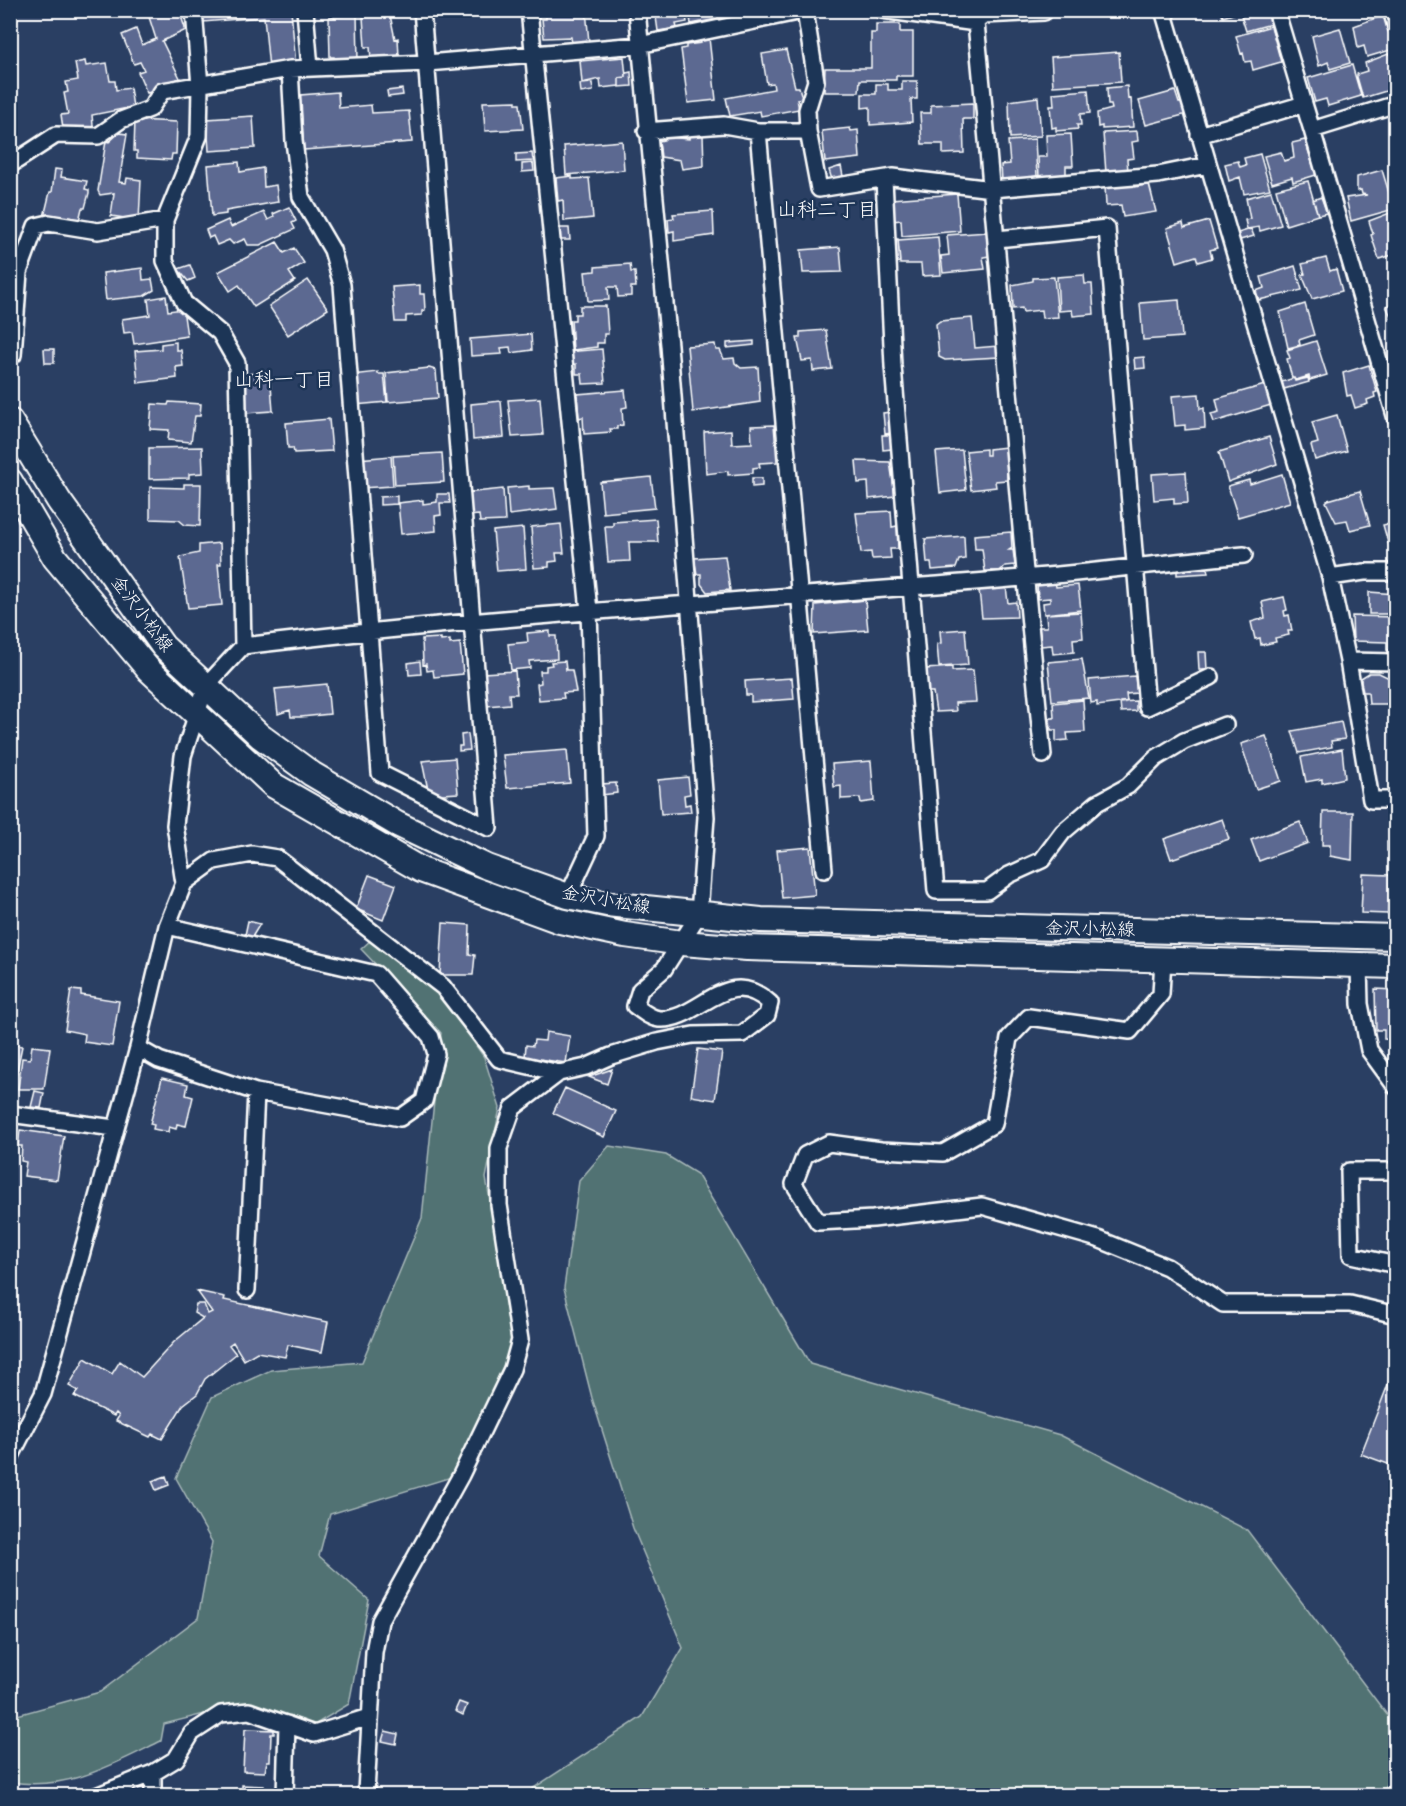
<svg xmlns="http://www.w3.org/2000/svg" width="1406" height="1806" font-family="'Comic Neue','Klee One',sans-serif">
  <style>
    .green { fill: #517273; stroke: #a8b8b9; stroke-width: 1.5 }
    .building { fill: #5c6991; stroke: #fff; stroke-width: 1.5 }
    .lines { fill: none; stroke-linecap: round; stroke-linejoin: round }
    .minor-casing { stroke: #fff; stroke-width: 20 }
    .primary-casing { stroke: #fff; stroke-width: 28 }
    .minor { stroke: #1d3557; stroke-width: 15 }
    .primary { stroke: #1d3557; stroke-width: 24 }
    .labels { text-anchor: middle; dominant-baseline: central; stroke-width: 5; stroke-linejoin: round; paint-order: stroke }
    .street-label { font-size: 18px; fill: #fff; stroke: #1d3557 }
    .neighbourhood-label { font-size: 20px; fill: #fff; stroke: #1d3557 }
  </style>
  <rect width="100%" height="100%" fill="#2a3f63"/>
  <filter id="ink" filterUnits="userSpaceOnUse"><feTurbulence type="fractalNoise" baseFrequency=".0167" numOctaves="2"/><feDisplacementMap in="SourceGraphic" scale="12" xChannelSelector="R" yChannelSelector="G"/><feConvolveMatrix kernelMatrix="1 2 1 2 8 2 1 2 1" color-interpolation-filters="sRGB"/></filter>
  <g filter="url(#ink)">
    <path class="green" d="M371 940 440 994 484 1057 500 1108 486 1178 515 1339 455 1476 330 1514 319 1556 369 1600 349 1704 311 1727 248 1703 164 1724 161 1741C112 1765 68 1791 11 1782L10 1717 100 1692 198 1618 212 1542 176 1478 212 1397 271 1370 362 1362 422 1218 441 1033 361 949Z
      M609 1146 666 1155 697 1174 810 1364 1060 1435 1247 1530 1394 1724 1385 1795H523L642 1717 683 1648 633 1528 592 1398 564 1288 579 1181Z"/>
    <path class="building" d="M170 10H179L185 28 184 31 162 41 180 78 177 79 179 84 147 93 138 72 144 70 140 62 134 64 122 35 136 29 142 45 156 39 149 17Z
      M202 10H291L296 66 269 68 264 17 203 22Z
      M546 10H586L589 42 572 44 571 37 544 38 542 19H546Z
      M655 10H685L687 22 676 24 677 28 658 31Z
      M689 10H716L717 19 691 24Z
      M1221 10H1267L1271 24 1246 31 1240 12 1223 17Z
      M357 14 358 61 334 63V57H330L329 17Z
      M390 15 395 39 398 38 399 57 371 59 370 47H365L363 17Z
      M1384 15 1394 49 1367 57 1364 46 1358 48 1354 26Z
      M876 24H900V32H913V76H896V80H860L859 92H824L825 68H871V33H876Z
      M1271 26 1281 62 1253 70 1251 61 1245 62 1243 53 1241 54 1236 36Z
      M1340 28 1350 63 1330 69 1328 62 1319 66 1312 36Z
      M709 38 716 100 688 103 681 49 686 48V45L701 43 700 39Z
      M786 50 795 87H799L802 98 797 99 799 109 761 116 760 111 730 116 726 98 774 89 773 83 767 84 762 54Z
      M1396 51V88L1363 98 1357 77V74L1367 71 1365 63Z
      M1119 52 1121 82 1053 86 1051 57Z
      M624 57 626 77 619 78V86L601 88 600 79 582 83 580 61Z
      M85 61 86 66 107 63 110 81H115L116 90 130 88 133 107 92 115 94 136 64 135 61 115 68 114 64 93 68 92 66 82 78 80 75 63Z
      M1352 65 1361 96 1328 106 1326 99 1315 102 1308 78Z
      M631 72 632 86 619 87V78L626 77V73Z
      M902 81H917V99H911L912 122 870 125V107L862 108V94H876V84H888V90H902Z
      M592 83 593 91 581 93 580 84Z
      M1127 86 1128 99 1131 98 1133 127 1102 129V126L1098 127 1097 113 1112 109 1111 105H1108L1107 88Z
      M402 89 403 95 388 97 387 91Z
      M1088 90 1090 113 1080 114 1081 125H1077L1078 129 1056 131V127L1052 128 1050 106H1054L1053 93Z
      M1175 91 1179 103 1183 102 1187 114 1146 125 1139 101Z
      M338 92 339 108 371 105 372 113 409 111 412 142 304 150 300 95Z
      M1038 97 1041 136 1010 138 1009 101Z
      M516 101V104H520L523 129 485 131 483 102Z
      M973 103V119H963L964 153 943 154V144H922L920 113H931V105Z
      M253 116 255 148 209 151 207 119Z
      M135 120 177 122 176 154H172L171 160 137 158V151H134Z
      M850 128 851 131 858 130 860 158 825 162 822 131Z
      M1137 131 1138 141 1132 142 1134 158 1127 159 1128 171 1106 173 1103 133Z
      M119 133 127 134 119 182 126 183 127 178 141 180 139 220 111 216 114 193 100 195 98 191 106 141 109 142Z
      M1071 134 1073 166H1066V174L1039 177 1038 157H1047L1046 135Z
      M689 135H703L704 166 682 169 680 160 661 157 659 141 664 140V137L689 139Z
      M1035 139 1037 176 1002 181 1001 165 1010 164 1008 141Z
      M1305 140 1316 175 1293 182 1292 177 1272 183 1264 156 1281 152 1284 161 1294 158 1292 143Z
      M622 141 624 170 566 175 564 146Z
      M532 153 533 161 516 162V154Z
      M1260 154 1270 189 1244 194 1240 177 1229 181 1225 164 1238 161 1240 167 1246 165 1244 158Z
      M239 162 240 172 263 168 264 187 276 185 278 202 226 211V214L212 216 208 165Z
      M533 163 534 171 522 172V164Z
      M841 166 843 176 832 180 829 170Z
      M55 169 62 170 61 177 87 181 85 189 89 190V193L85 208H82L77 229 43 221 50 192H52Z
      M1382 170 1394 209 1351 221 1346 198 1367 195 1362 194 1361 190 1357 191V177Z
      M572 176V179L589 178 593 218 564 221 563 200 558 201 556 178Z
      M1308 181 1318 215 1286 225 1276 189Z
      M1135 184V187L1149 184 1156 212 1123 217 1121 205 1106 206 1105 186Z
      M1271 191 1281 225 1260 231 1259 227 1247 229 1245 220 1250 219 1246 198Z
      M957 194 960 231 902 236 901 220 893 221 891 199Z
      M1321 197 1327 213 1318 215 1313 200Z
      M289 207 296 221 292 223 295 229 260 245H248L245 239 233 244 229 240 217 245 213 236 209 238 206 230 228 220 231 227 264 212 268 220 274 217 273 214Z
      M713 211 714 235 674 241V231L669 232 668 219 674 218 673 214Z
      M1395 211 1396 254 1379 259 1371 235 1373 234 1369 221Z
      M1209 221 1217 248 1210 250 1212 258 1198 262 1196 256 1177 262 1167 228 1183 223 1184 228Z
      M555 228H569L570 240H556Z
      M1251 229 1254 236 1240 240 1238 233Z
      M987 232 989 256 983 257 985 269 943 273 941 256 949 255 947 235Z
      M938 237 941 275 922 276 921 264H900L898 240Z
      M891 239H898L900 262 893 263Z
      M277 242 284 253 294 248 304 263 289 272 295 281 254 307 239 285 230 291 218 272Z
      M840 247 842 272 803 273 801 250Z
      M1326 258 1330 271 1336 269 1342 291 1312 299 1302 275 1305 274 1302 264Z
      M630 264 631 272H635L636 287H631V296L618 297 617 287H608L609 300 588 301 585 272 595 271V267Z
      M190 265 195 278 188 281 178 269Z
      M1295 266 1302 290 1259 300 1256 291 1264 288 1261 277Z
      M142 268 143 280 152 279 154 290 144 296 106 300 103 273Z
      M1084 275 1085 284H1092L1094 314 1073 316 1072 310 1059 311 1057 277Z
      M1054 277 1058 317 1042 318 1041 310 1023 312 1022 308 1013 309 1012 285 1033 281V278Z
      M308 280 328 309 288 335 269 306Z
      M420 285V294H424L425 310 422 311V315L406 316V322H395L392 287Z
      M166 296 168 311 183 309 187 336 134 344 132 332 124 333 122 319 150 315 148 299Z
      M1179 300 1182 337 1143 340 1140 303Z
      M1396 303V327L1386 306Z
      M1305 304 1314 335 1299 340 1300 345 1288 348 1280 312Z
      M580 306H606L608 334H604V343H597V347L573 350 571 320H575V314H580Z
      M972 318 975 348 998 346 999 357 945 360 939 357 936 324 940 321Z
      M826 330 832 369 813 371 812 360 802 361 797 338H800V332Z
      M531 334 532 350 511 353 510 347 501 348 502 354 471 356 470 339Z
      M754 341V345L727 348V343Z
      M1316 341 1327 375 1310 380 1309 376 1296 380 1292 378 1287 359 1290 358 1287 350Z
      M176 342V350H181L183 366 176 367 177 378 138 383 135 351 161 349V344Z
      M715 344 716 350H720L724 359 734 358 735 363 741 368 758 367 760 402 693 412 687 346Z
      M44 349H54V363H45Z
      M602 349 605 383 583 384 582 374H576V364L566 365 565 352Z
      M1144 357 1145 368 1135 369 1134 358Z
      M1369 365 1377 392 1374 393 1375 397 1367 400 1368 404 1355 408 1351 395 1347 396 1343 373Z
      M429 368 436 370 438 398 388 402 386 373Z
      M270 372 273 411 245 413 246 374Z
      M378 372V374H384L387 402 355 405 352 375Z
      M1294 378 1295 381 1308 378 1309 382 1284 389 1282 382Z
      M1265 385 1271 405 1214 422 1211 414 1219 412 1216 399Z
      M625 390 627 407 622 408 623 425 617 426V429H610L611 432 584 434 583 417 579 418 577 394Z
      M1199 394 1200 409 1204 408 1205 428 1185 430V425L1175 426 1172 396Z
      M540 398 543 435 512 437 508 400Z
      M501 401 504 437 473 440 471 404Z
      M169 402 201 404 200 416H195L191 442 168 440 169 430 150 429 152 404 168 405Z
      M890 412 892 433 885 434 883 413Z
      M1337 415 1347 451 1315 460 1311 445 1318 443 1312 422Z
      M329 419 332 451 294 453 293 448H288L286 423Z
      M774 425 777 462 759 463 760 467 753 468V473L728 475V471L706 474 704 432 731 430 732 444 752 443 751 426Z
      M882 435H891L892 449 883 450Z
      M1269 437 1277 464 1228 482 1219 452Z
      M202 447 203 473 189 474V478L149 479V448Z
      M1006 447 1007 480 995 481 996 487 971 490 966 451 986 449V455H989V449Z
      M962 450 966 490 940 493 936 452Z
      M442 453 444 482 395 485 393 456Z
      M391 456 393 486 360 488 358 459Z
      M856 461 890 462 895 496 869 499 868 482 858 483Z
      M1186 472 1188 503 1174 504V498L1154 500 1152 474Z
      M1282 474 1290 502 1238 517 1228 486 1249 480 1250 484Z
      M651 477 655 508 603 513 600 482Z
      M752 478H762V486L752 487Z
      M184 484H201L200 526 185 525 179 520 150 519V487L184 488Z
      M529 486V489L554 488 557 509 509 515 507 488Z
      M503 489 505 521 480 522 479 515 468 516 465 493Z
      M1360 491 1370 525 1350 530 1347 520 1336 522 1326 502 1328 500Z
      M437 494H449L450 503H440L441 515 435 516 436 531 401 534 398 503 423 500V504L437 502Z
      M397 496V504L380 505V497Z
      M891 511 892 527 897 526 898 549H890L891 558 872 559 871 552 861 553 856 513Z
      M656 519 658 542H629L630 561 608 562 605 526H613V522Z
      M1396 522V555L1392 556 1383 525Z
      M561 524 564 553H556L557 561 549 562V567L534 568 531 527Z
      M523 528 526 569 497 571 493 531Z
      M1011 532 1012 548 1009 550H1013L1015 565 1005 566 1000 571H985L982 549H975L974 535Z
      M964 536 965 559 959 560 956 568 932 570 931 563H927L925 539Z
      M220 543 221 564H218L222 605 188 608 180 557 199 553V545Z
      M725 556 730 590 707 592 701 584V574H697L694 558Z
      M1207 568 1208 573 1177 575V570Z
      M1055 581 1056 587 1078 585 1081 610 1044 614 1043 603 1050 602V598L1038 599 1037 583Z
      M1006 586 1008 603 1016 602 1017 617 982 618 979 590H982V587Z
      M1369 592 1396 594V614H1369Z
      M1284 597 1287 610 1284 611 1285 616 1289 615 1292 631H1288L1289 635 1275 638 1276 642 1261 645 1260 638 1255 639 1251 622 1265 618 1262 602Z
      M865 600 868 630 814 634 815 605Z
      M1081 612 1083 638 1073 639 1074 652 1053 654 1052 645 1041 646 1039 627H1047L1046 614Z
      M1352 616 1396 617V650H1387V642L1353 641Z
      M965 629 968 665 939 667 937 644 941 643 940 631Z
      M550 631V636H556L557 659 529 661 530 668 511 670 508 644 528 642 527 633Z
      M441 638V641L450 640V644L460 643 463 674 434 677 433 670 427 671 426 664 423 665 422 639Z
      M1198 652H1206L1207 670H1199Z
      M1082 659 1089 698 1052 701 1048 662Z
      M420 661 421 674 409 675 408 663Z
      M565 661 566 670H572L576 692 563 693 564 698 539 700 537 684 541 683 540 671H546V666L552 665 551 662Z
      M952 667V671L973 670 976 702 955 703 956 711 936 712 933 692H928L926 669Z
      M515 671 517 694H509L510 704 486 706 483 673Z
      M1369 673H1379L1387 677 1396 674V704H1369L1368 692H1363L1361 682V678Z
      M1135 676 1137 693 1126 694 1127 702 1097 706V702L1091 703 1089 680Z
      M792 678 794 699 751 702V695H746L745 681Z
      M327 684 330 714 301 717H291L290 710 278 714 275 689Z
      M1083 700 1085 732 1067 733 1068 740 1056 741V730H1051L1050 718H1054L1053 703Z
      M1136 701V711L1121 712 1120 702Z
      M1341 722 1345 739 1331 741 1332 747 1299 753 1292 731Z
      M468 734 470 750 459 751V746H462L461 735Z
      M1266 736 1281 781 1256 789 1241 744Z
      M1342 749 1345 778 1322 783V779L1306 782 1301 757Z
      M567 750 570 783 507 788 503 755Z
      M455 758 458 793 429 795 422 761Z
      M871 761 874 801 861 803 860 798 841 799V786L834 787 832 764Z
      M688 777 690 794 684 795 685 805 690 804 691 812 661 814 658 780Z
      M616 783 617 793 602 795 601 784Z
      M1323 812H1353L1352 860 1330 856V845H1322Z
      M1222 819 1229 839 1171 859 1164 839Z
      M1300 822 1308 843 1259 861 1251 840Z
      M1393 826H1396V861H1393V851H1387V842H1392Z
      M810 847 815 895 782 898 777 850Z
      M1363 874 1390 875 1388 914 1361 913Z
      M369 875 396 885 383 920 356 909Z
      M248 921 260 924 252 937 245 935Z
      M443 923 470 925 469 954 475 955 473 975H440Z
      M1375 989 1396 990V1040L1384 1039V1030H1376Z
      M71 990 81 991V995L119 1001 112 1046 84 1042 85 1034 65 1030Z
      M546 1032 570 1036 566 1063 525 1057 526 1045 533 1046 534 1040 545 1041Z
      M10 1044 22 1046 13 1090 10 1089Z
      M32 1046 50 1048 44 1089H18L22 1058 30 1059Z
      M698 1049 722 1052 715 1100 691 1096Z
      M612 1069 607 1084 589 1077Z
      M162 1078 188 1084 186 1095 193 1097 186 1126 177 1124 176 1129 169 1127 168 1132 153 1129 154 1125 150 1124Z
      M565 1088 616 1111 604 1137 553 1113Z
      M35 1091 44 1093 41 1108 31 1107Z
      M20 1130 64 1136 57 1180 24 1176 26 1162 21 1161 22 1146H18Z
      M10 1135 16 1138 13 1171H10Z
      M197 1291 225 1297 224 1300 328 1322 322 1352 288 1345 285 1357 257 1352 244 1360 233 1342 229 1345 236 1354 205 1379 197 1394 183 1405 162 1439 152 1434 150 1437 116 1421 119 1416 116 1413 114 1416 74 1396 78 1391 69 1386 85 1358 112 1374 120 1361 142 1377 174 1342 203 1318 194 1313 196 1304H204L208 1314 212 1312Z
      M1396 1364V1467L1361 1454Z
      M166 1476 169 1485 156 1490 152 1481Z
      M459 1702 467 1705 463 1715 455 1711Z
      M245 1729 274 1730V1734H271L270 1761H267L265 1772 243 1771Z
      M385 1731 398 1734 396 1744 382 1741Z
      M242 1785 264 1786V1796H242Z"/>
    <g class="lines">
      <g class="minor-casing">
        <path id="minor" d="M305 10 310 68
          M422 10 489 828
          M529 10 589 611 596 836 568 896
          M882 10 976 23
          M982 10 983 15 976 23C1000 267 1017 511 1043 755
          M1163 10 1330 577 1348 661 1396 662
          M1276 10 1304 104
          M1391 10 1396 27
          M805 11 816 81 807 110 808 131 819 189 893 177 992 189 1158 175 1207 165
          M983 15 1044 12
          M290 69 294 141 301 197 332 250 342 285 380 773 489 828
          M1312 130 1396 419
          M646 131 724 125 758 131H808
          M758 131 824 870
          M1199 135 1304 104 1312 130 1396 104
          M10 165 56 135 98 136 121 120 150 109 162 91 290 69 427 63 639 45 807 10
          M884 179 893 366 936 891H987L1009 875 1042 860 1063 832 1097 803 1128 786 1156 758 1184 741 1225 725
          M165 220 199 136 200 86 194 10
          M997 239 1107 228 1147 707 1211 677
          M13 355 19 272 36 226 49 223 98 231 165 220V261L184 303 220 333 237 363 243 646 206 686 183 756 175 825 184 883
          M1330 577 1364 572H1396
          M243 646C502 614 763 600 1023 578 1097 572 1170 562 1244 555
          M1348 661 1371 800H1396
          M1163 959 1161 994 1130 1031 1029 1017 1009 1038 994 1124 943 1153 881 1150 829 1143 805 1155 794 1184 818 1222 873 1219 982 1206 1098 1239 1167 1267 1223 1304H1350L1396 1315
          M1359 965 1360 1004 1369 1050 1396 1087
          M138 1048 159 1060 256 1092 400 1118 424 1101 436 1054 431 1037 376 974 167 926
          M10 1114 114 1128
          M1396 1171H1349L1351 1255 1396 1265
          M247 1290 256 1092
          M10 1458 43 1394 138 1048 167 926 184 883 214 861 252 854 277 858 443 987 499 1059 559 1073
          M96 1796 153 1773 176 1759 192 1733 221 1714 249 1711 314 1734 369 1717
          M153 1796V1773
          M285 1796 287 1724
          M370 1796 366 1792 374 1652 380 1621 461 1475 512 1369 520 1340 499 1205V1148L513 1108 559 1073 586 1067 611 1056 657 1042 693 1035 742 1034 767 1015 770 1003C726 963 699 1022 659 1019 650 1018 642 1011 635 1006L640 990 664 969 699 914 706 817 669 345 637 10"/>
      </g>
      <g class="primary-casing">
        <path id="primary" d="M10 421 59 501 163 646 260 736 312 774 397 824 487 867 568 896 607 904 761 920 1396 937
          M10 481 55 558 149 670 273 785 421 870 560 921 625 935 682 943 747 948 1396 966"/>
      </g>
      <use href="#minor" class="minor"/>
      <use href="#primary" class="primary"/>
    </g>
  </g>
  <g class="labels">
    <g class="street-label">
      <text transform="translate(142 614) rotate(53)">金沢小松線</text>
      <text transform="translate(606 900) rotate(10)">金沢小松線</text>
      <text transform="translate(1090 929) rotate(1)">金沢小松線</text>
    </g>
    <g class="neighbourhood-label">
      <text x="827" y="209">山科二丁目</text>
      <text x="284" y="379">山科一丁目</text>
    </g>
  </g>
  <rect width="1406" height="1806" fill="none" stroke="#1d3557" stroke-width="36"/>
  <rect x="18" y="18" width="1370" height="1770" fill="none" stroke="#fff" stroke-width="2" filter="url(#ink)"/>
</svg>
